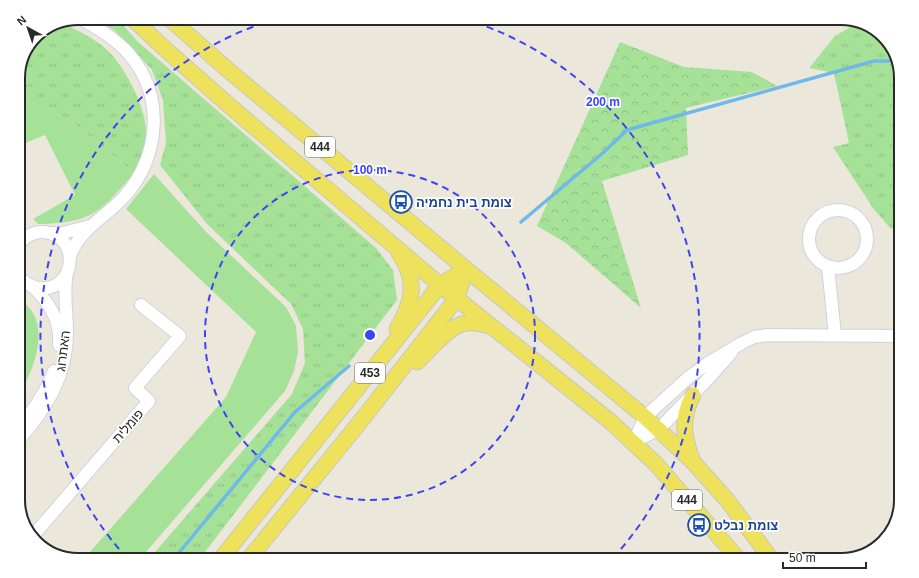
<svg xmlns="http://www.w3.org/2000/svg" width="919" height="578" font-family="Helvetica,Heebo,sans-serif">
  <style>
    .grass { fill: url(#grass-tufts) }
    .forest { fill: url(#forest-crowns) }
    .park { fill: #a6e198 }
    .lines { fill: none; stroke-linecap: round; stroke-linejoin: round }
    .stream { stroke: #6fb8ec; stroke-width: 3.5 }
    .minor-casing { stroke: #d0d1e2; stroke-width: 14 }
    .major-casing { stroke: #c7c7c7; stroke-width: 17 }
    .minor { stroke: #fff; stroke-width: 12 }
    .major { stroke: #eee25d; stroke-width: 15 }
    .ring { fill: none; stroke: #3d43f7; stroke-width: 2; stroke-dasharray: 7 5 }
    .labels { text-anchor: middle; dominant-baseline: central; stroke-width: 3.5; stroke-linejoin: round; paint-order: stroke }
    .shield { fill: #fff; stroke: #696969; stroke-width: 1 }
    .shield-label { font-size: 12px; font-weight: bold; fill: #292929 }
    .transit-label { font-size: 13px; font-weight: bold; fill: #164399; stroke: #fff; text-anchor: start }
    .street-label { font-size: 13px; fill: #292929; stroke: #fff }
    .rim { fill: none; stroke: #292929; stroke-width: 2 }
    .centre { fill: #3d43f7; stroke: #fff; stroke-width: 2 }
    .ring-label { font-size: 12px; text-anchor: middle; font-weight: bold; fill: #3d43f7; stroke: #fff; stroke-width: 3.5; stroke-linejoin: round; paint-order: stroke }
  </style>
  <defs>
    <pattern id="grass-tufts" width="24" height="20" patternUnits="userSpaceOnUse"><rect width="24" height="20" fill="#a6e198"/><path d="M3 7l-1-3M5 7V3M7 7l1-3M15 17l-1-3M17 17v-4M19 17l1-3" fill="none" stroke="#8fc183"/></pattern>
    <pattern id="forest-crowns" width="20" height="18" patternUnits="userSpaceOnUse"><rect width="20" height="18" fill="#a6e198"/><path d="M2 6a3 3 0 1 1 6 0M12 15a3 3 0 1 1 6 0" fill="none" stroke="#8fc183"/></pattern>
  </defs>
  <rect width="100%" height="100%" fill="#ebe7db"/>
  <path class="grass" d="M94 18H117L137 41 376 248 393 270 397 300 199 560H148L292 394 305 363 303 329 291 304 207 224 160 165 166 143 163 100 152 70 114 30Z
    M857 23 874 28 893 48 901 74V162L896 169 901 230 890 228 873 208 833 147 849 143 834 73 809 68 835 36Z
    M64 24C78 31 94 38 106 49 126 67 150 114 146 141 144 152 138 163 134 173L72 122 49 109 36 105 18 93V74L36 35Z"/>
  <path class="forest" d="M620 42 684 67 752 72 777 86 686 108 688 155 602 181 641 308 566 243 537 226Z"/>
  <path class="park" d="M18 93 36 105 49 109 72 122 134 173C101 212 92 223 38 224L33 219 75 195 45 135 18 146Z
    M154 174 206 232 286 307 296 326 298 352 294 371 285 391 139 560H100L90 552 226 397 256 332 126 209Z
    M18 299C55 319 34 370 18 397Z"/>
  <g class="lines">
    <path class="stream" d="M521 222 604 152 627 130 874 61H897
      M173 560 295 412 349 366"/>
    <g class="minor-casing">
      <path id="minor" d="M809 239a29 29 0 1 1 58 0a29 29 0 1 1-58 0Z
        M52 233H63L90 226
        M18 246C23 237 34 231 44 232 83 236 75 293 38 288 30 286 23 282 18 275
        M70 256C79 229 107 216 125 196 160 155 165 96 129 54 115 38 97 28 80 18
        M828 267 835 335
        M31 285C49 302 61 320 59 345
        M18 429C33 411 46 392 54 371
        M18 441C46 409 68 375 67 331 67 310 63 294 67 273
        M634 442 645 417 689 377 708 363 742 343 754 337 768 335 901 336
        M634 442 659 429 707 380 731 353
        M32 537 149 401 135 388 180 336 141 305"/>
    </g>
    <g class="major-casing">
      <path id="major" d="M132 18 164 48 231 107 440 285 611 422 656 464 739 560
        M169 18 228 70 466 269 645 417 693 462 727 500 772 560
        M397 329C413 302 418 281 399 253
        M417 362C429 351 447 328 462 324 471 321 482 324 490 326
        M692 459C683 435 681 419 693 395
        M220 560 440 285 466 269
        M248 560 364 417 457 298 466 269"/>
    </g>
    <use href="#minor" class="minor"/>
    <use href="#major" class="major"/>
  </g>
  <g class="ring">
    <circle cx="370" cy="335" r="165"/>
    <path d="M127 558A330 330 0 0 1 276 19M464 19A330 330 0 0 1 613 558"/>
  </g>
  <defs>
    <g id="bus-ring" transform="scale(1.15)"><circle r="9.5" fill="#fff" stroke="#1a4fb4" stroke-width="1.5"/><path d="M-5-6H5V4H4V6H2V4H-2V6H-4V4H-5ZM-3.5-4V0h7V-4ZM-3.5 1.2v1.5H-2V1.2ZM2 1.2v1.5H3.5V1.2Z" fill="#1a4fb4"/></g>
  </defs>
  <g fill-rule="evenodd">
    <use href="#bus-ring" x="401" y="202"/>
    <use href="#bus-ring" x="699" y="525"/>
  </g>
  <g class="labels">
    <g class="shield">
      <rect x="305" y="137" width="30" height="20" rx="3"/>
      <rect x="355" y="363" width="30" height="20" rx="3"/>
      <rect x="672" y="490" width="30" height="20" rx="3"/>
    </g>
    <g class="shield-label">
      <text x="320" y="147">444</text>
      <text x="370" y="373">453</text>
      <text x="687" y="500">444</text>
    </g>
    <g class="transit-label">
      <text x="416" y="202">צומת בית נחמיה</text>
      <text x="714" y="525">צומת נבלט</text>
    </g>
    <g class="street-label">
      <text transform="translate(63 351) rotate(-83)">האתרוג</text>
      <text transform="translate(128 426) rotate(-49)">פומלית</text>
    </g>
  </g>
  <path d="M0 0H919V578H0ZM78 25H841A53 53 0 0 1 894 78V500A53 53 0 0 1 841 553H78A53 53 0 0 1 25 500V78A53 53 0 0 1 78 25Z" fill="#fff" fill-rule="evenodd"/>
  <path class="rim" d="M78 25H841A53 53 0 0 1 894 78V500A53 53 0 0 1 841 553H78A53 53 0 0 1 25 500V78A53 53 0 0 1 78 25Z"/>
  <circle cx="370" cy="335" r="6" class="centre"/>
  <g class="ring-label">
    <text x="603" y="106">200 m</text>
    <text x="370" y="174">100 m</text>
  </g>
  <g transform="translate(28 28) rotate(320)" stroke="#ffffff" stroke-width="3" paint-order="stroke">
  <path d="M0-3L7 15L0 10L-7 15Z" fill="#292929"/>
  <text y="-6" font-size="11" font-weight="bold" text-anchor="middle" fill="#292929">N</text>
  </g>
  <path d="M783 562v6h83v-6" fill="none" stroke="#292929" stroke-width="2"/>
  <text x="789" y="562" font-size="12" fill="#292929" stroke="#ffffff" stroke-width="3" paint-order="stroke">50 m</text>
</svg>
